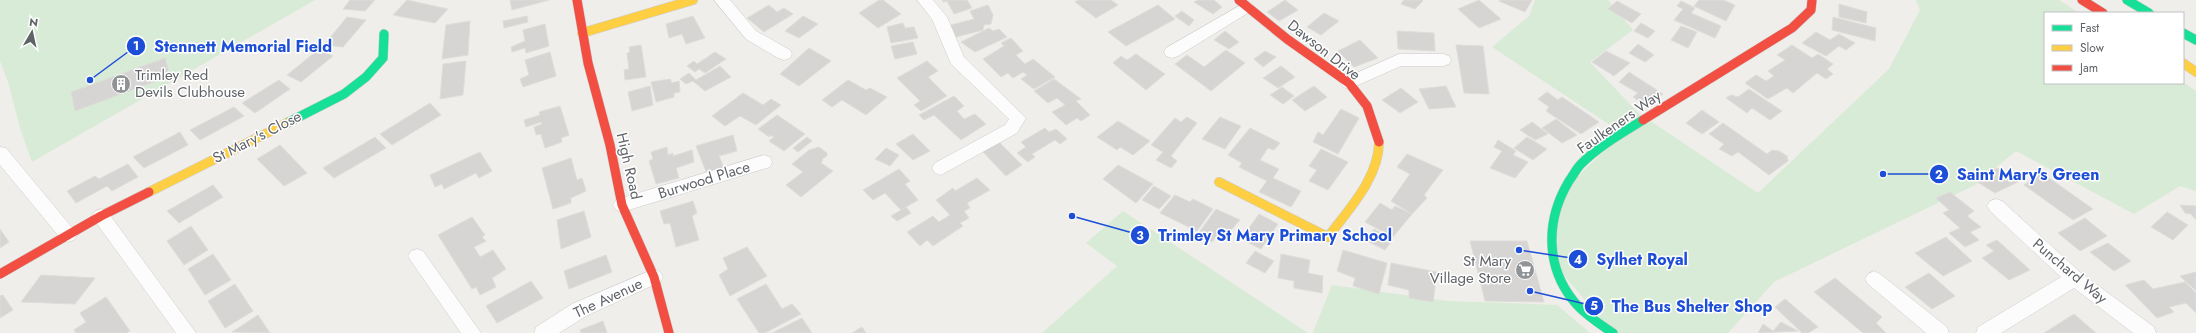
<svg xmlns="http://www.w3.org/2000/svg" width="2196" height="333" font-family="Jost,sans-serif">
  <style>
    .green { fill: #d8ebd6 }
    .building { fill: #d6d5d3; stroke: #deddd9 }
    .lines { fill: none; stroke-linecap: round; stroke-linejoin: round }
    .street-casing { stroke: #cbcccc; stroke-width: 1 }
    .fast-casing { stroke: #cacacb; stroke-width: 10 }
    .slow-casing { stroke: #cacacb; stroke-width: 10 }
    .jam-casing { stroke: #cacacb; stroke-width: 10 }
    .street { fill: #fdfcfc; fill-rule: evenodd }
    .fast { stroke: #16e098; stroke-width: 9 }
    .slow { stroke: #ffcf43; stroke-width: 9 }
    .jam { stroke: #f24e42; stroke-width: 9 }
    .labels { text-anchor: middle; dominant-baseline: central; stroke-width: 3; stroke-linejoin: round; paint-order: stroke }
    .street-label { font-size: 15px; fill: #5f6368; stroke: #fff }
    .poi-label { font-size: 15px; fill: #5f6368; stroke: #fff; text-anchor: start }
    .leader { fill: none; stroke: #1d4ed8; stroke-width: 1.5 }
    .callout-dot { fill: #1d4ed8; stroke: #fff; stroke-width: 1.5 }
    .mark-label { font-size: 12px; text-anchor: middle; font-weight: bold; fill: #fff }
    .callout-label { font-size: 16px; text-anchor: middle; font-weight: bold; fill: #1d4ed8; stroke: #fff; stroke-width: 3; stroke-linejoin: round; paint-order: stroke }
  </style>
  <rect width="100%" height="100%" fill="#efeeea"/>
  <path class="green" d="M0 0H315L32 162 20 128 8 82 0 61Z
    M1535 0H1608L1633 30 1590 62 1644 119 1646 118 1758 193 1889 69 1920 10 1916 0H2059L2079 13H2045V83L2183 82 2196 91V191L2180 186 2134 214 2016 151 1975 185 1774 282 1728 333H1613L1555 265 1559 195 1622 133 1492 47 1529 16Z
    M1123 211 1308 333H1042L1117 266 1086 243Z
    M1332 285 1448 301 1557 305 1590 333H1315L1313 332Z"/>
  <path class="building" d="M350 0H375L365 11 343 9Z
    M407 0 448 9 435 23 393 15Z
    M510 0H549L512 10Z
    M879 0H883L901 14 878 28 859 13Z
    M942 0H967L972 8 954 14 947 1 943 2Z
    M1078 0H1111L1118 5 1096 18 1075 2Z
    M1198 0H1214L1222 7 1213 14 1194 2Z
    M1285 0 1298 10 1279 21 1267 12Z
    M1404 0H1422L1423 1 1415 9 1401 4Z
    M1479 0 1501 19 1479 28 1458 9Z
    M1500 0H1532L1525 12 1499 1Z
    M1699 0H1723L1735 5 1726 21 1694 6Z
    M1617 1 1641 14 1632 23 1608 9Z
    M1681 1 1695 8 1691 13 1721 26 1715 38 1674 20 1683 9 1677 6Z
    M1839 4 1867 12 1866 23 1839 17Z
    M769 5 777 12 784 8 793 14 764 32 747 18Z
    M988 5 993 15 991 24 984 25 983 30 956 37 951 25 974 19 970 11Z
    M1158 5 1175 19 1126 46 1108 32Z
    M1182 11 1194 20 1189 26 1175 16Z
    M1324 13 1339 21 1321 35 1307 27Z
    M527 16 528 22 504 28 503 21Z
    M693 16 705 38 686 44 682 34 669 38 666 24Z
    M803 16 818 24 799 38 785 31Z
    M347 17 366 20 343 47 324 45Z
    M1833 17 1876 28 1875 41 1832 30Z
    M470 21 468 55 442 59 446 25Z
    M903 23 905 28 914 27 918 38 891 43 887 27Z
    M1641 23 1655 31 1648 38 1634 31Z
    M545 24 549 46 526 53 525 48 512 52 511 47 525 41 523 30Z
    M1681 26 1697 32 1688 48 1671 40Z
    M989 28 993 31 999 29 1007 37 975 52 961 42Z
    M1225 31 1239 42 1229 49 1214 40Z
    M1397 31 1434 33 1435 51 1398 49Z
    M1816 32 1830 40 1839 34 1855 43 1846 50 1839 46 1826 56 1802 43Z
    M1011 38 1023 51 1016 55 1025 64 1033 59 1055 77 1034 89 1021 79 1027 75 1023 72 1013 78 1008 73 1001 77 983 59 1004 46 1001 43Z
    M1360 40 1378 58 1354 67 1338 51Z
    M913 42 917 54 895 59 891 46Z
    M1638 44 1654 55 1645 62 1629 53Z
    M641 45 646 77 625 80 624 70 629 69 627 53 630 52 629 47Z
    M1456 45 1483 46 1489 94 1464 93Z
    M1792 45 1812 58 1818 54 1833 64 1827 69 1833 74 1826 79 1817 73 1793 93 1787 88 1768 99 1745 83 1756 75 1766 81 1774 76 1768 71 1785 60 1777 55Z
    M809 48 831 61 799 86 780 74Z
    M319 49 333 56 301 82 287 75Z
    M1226 50 1245 63 1211 91 1175 64 1187 55 1204 67Z
    M1265 51 1276 57 1263 67 1254 59Z
    M1606 51 1630 63 1614 76 1592 62Z
    M550 52 556 76 523 87 520 79 529 75 525 60Z
    M715 52 726 59 705 73 699 69 695 72 687 66 694 61 697 64Z
    M1136 54 1165 74 1146 90 1113 63 1121 56 1127 60Z
    M165 58 170 76 75 111 71 92Z
    M466 61 463 95 440 99 443 64Z
    M927 61 938 71 928 77 947 96 921 111 914 105 920 101 897 78Z
    M720 66 731 77 705 91 693 81 686 84 680 79 689 73 696 80Z
    M1281 66 1295 77 1278 88 1263 78Z
    M1629 72 1663 94 1646 106 1633 97 1638 93 1619 82Z
    M670 79 672 83 679 81 680 92 674 93V97L656 102 651 82Z
    M1054 79 1081 99 1076 101 1090 115 1081 121 1077 118 1066 125 1052 112 1065 105 1057 98 1048 103 1034 91Z
    M279 80 290 89 255 113 242 103Z
    M848 80 866 90 870 88 887 97 866 115 842 100 832 107 822 100Z
    M650 86 653 105 632 111 628 92Z
    M1314 86 1327 97 1305 111 1292 100Z
    M1446 86 1456 107 1429 109 1419 89Z
    M1282 87 1294 96 1283 104 1270 95Z
    M1401 88 1418 102 1400 113 1382 100Z
    M1749 89 1782 111 1770 120 1752 108 1747 113 1726 98 1731 95 1738 97Z
    M1547 92 1558 100 1562 97 1599 122 1581 134 1546 111 1549 107 1538 99Z
    M743 93 763 105 771 99 781 105 756 125 740 116 725 126 712 116Z
    M954 96 964 106 957 111 964 119 975 114 986 124 961 140 934 115 924 120 919 115Z
    M430 103 441 115 392 145 380 134Z
    M560 106 569 135 561 138 562 142 545 148 541 134 536 135 534 127 542 124 541 122 526 127 524 120 540 115 539 112Z
    M234 107 244 116 200 140 190 130Z
    M1341 109 1359 118 1338 154 1313 142 1318 132 1323 135Z
    M1702 110 1719 122 1702 134 1686 123Z
    M777 115 805 134 784 151 769 141 774 137 770 135 769 137 758 129Z
    M1187 117 1197 123 1171 156 1177 161 1171 168 1156 160 1163 152 1151 145 1175 118 1181 122Z
    M1220 117 1241 126 1225 149 1202 139Z
    M1556 119 1577 135 1562 143 1542 128Z
    M1118 121 1150 141 1133 155 1120 147 1117 150 1097 137Z
    M1532 122 1548 134 1535 140 1520 130Z
    M1723 123 1767 154 1772 150 1779 151 1787 156 1788 161 1769 175 1738 152 1732 156 1719 149 1724 144 1709 134Z
    M1045 128 1049 132 1056 129 1067 139 1060 144 1055 140 1032 154 1035 157 1028 162 1017 153 1026 147 1021 142Z
    M1250 128 1280 143 1274 150 1268 148 1260 160 1279 169 1273 178 1301 191 1291 207 1259 192 1267 181 1239 167 1242 163 1228 155Z
    M180 132 188 145 144 168 133 157Z
    M913 134 930 151 913 160 896 144Z
    M733 135 737 151 719 156 724 168 707 174 696 146Z
    M375 137 386 148 334 178 323 168Z
    M807 137 812 141 798 152 793 148Z
    M1527 137 1547 149 1533 160 1514 148Z
    M1498 140 1516 151 1513 155 1528 162 1515 178 1490 168 1502 151 1494 147Z
    M998 141 1022 165 1006 176 982 151Z
    M280 145 307 173 284 186 257 159Z
    M667 147 668 155 673 153V156L692 150 694 162 676 168 679 178 656 184 649 161 653 159 651 152Z
    M819 147 827 153V156L822 159 823 160 821 163 833 171 801 197 786 185 803 172 792 164 809 150Z
    M886 148 899 155 890 166 875 159Z
    M1321 149 1348 162 1328 190 1309 181 1317 170 1309 166Z
    M480 152 492 171 479 178 476 173 444 189 442 184 435 187 430 175Z
    M1407 154 1443 170 1424 195 1427 198 1412 214 1391 201 1410 174 1397 167Z
    M571 158 577 180 582 178 586 191 571 198V203L553 209 542 168Z
    M128 164 138 177 112 191 107 186 76 203 67 191 95 176 99 179Z
    M1118 165 1153 184 1136 203 1103 179Z
    M1997 168 2018 182 1995 193 1974 180Z
    M899 169 910 181 905 184 918 200 901 210 885 193 873 200 863 190Z
    M2042 173 2093 209 2073 220 2024 185Z
    M977 178 990 190 967 203 970 208 964 211 969 218 960 223 963 226 933 246 927 240 920 246 907 232 933 216 939 222 950 215 936 200 953 188 955 191Z
    M213 185 223 197 179 223 167 211Z
    M1154 186 1171 196 1159 209 1142 200Z
    M1950 192 1974 211 1967 216 1981 227 1970 232 1979 240 1965 247 1949 233 1960 228 1943 213 1949 210 1936 198Z
    M1175 195 1190 202 1193 199 1213 209 1197 231 1160 213Z
    M693 201 697 213 692 216 699 240 676 247 670 223 664 224 660 211Z
    M1380 203 1392 210 1395 206 1412 214 1393 237 1365 222Z
    M2180 205 2196 206V220L2191 214 2185 213Z
    M906 207 911 213 897 221 891 216Z
    M1216 209 1240 220 1223 239 1217 236 1212 242 1198 234Z
    M584 211 591 237 561 249 557 220Z
    M2167 212 2188 225 2173 240 2151 227Z
    M1259 214 1278 224 1261 249 1241 239Z
    M472 217 485 235 482 237 486 241 474 247 480 257 493 250 506 269 492 278 496 287 480 295 476 287 472 289 438 235Z
    M2085 218 2107 236 2080 251 2058 233Z
    M191 226 208 250 184 265 167 241Z
    M0 229 9 242 0 248Z
    M1374 229 1393 239 1385 250 1365 240Z
    M1946 237 1972 261 1943 276 1915 253Z
    M1997 240 2030 270 2009 280 1982 258 1994 251 1986 245Z
    M1470 241H1527L1544 302 1485 301Z
    M2108 243 2131 261 2114 271 2090 252Z
    M747 247 767 276 730 296 719 275 728 269 723 258Z
    M1343 250 1387 263 1379 294 1353 286 1355 278 1337 271Z
    M1255 251 1274 261 1265 273 1246 263Z
    M213 254 231 280 205 295 188 269Z
    M1281 254 1310 260 1308 273 1323 276 1322 293 1294 288V281L1278 278Z
    M606 255 612 272 569 289 564 271Z
    M1391 263 1437 272 1433 302 1409 298V290L1388 285Z
    M2196 272V291L2180 276Z
    M1929 273 1955 296 1932 309 1905 287Z
    M41 275 95 278 75 304 21 302Z
    M1835 278 1882 317 1876 323 1886 333H1863L1814 292Z
    M2144 280 2153 289 2185 282 2196 293V313L2186 303 2169 307 2174 312 2157 318 2125 285Z
    M531 281 543 298 497 323 486 306Z
    M235 284 253 311 225 328 208 301Z
    M766 284 782 309 792 304 801 314 765 333H759L737 299Z
    M3 295 13 310 0 318V296Z
    M106 297 130 331 126 333H76L74 330 86 322 80 313Z
    M1785 299 1818 327 1808 333H1802L1775 307Z
    M2074 314 2096 333H2044Z
    M258 315 270 333 232 332Z
    M802 318 812 333H772Z
    M603 321 607 333H581L580 330Z
    M1781 322 1798 331 1758 333 1763 324 1773 331Z
    M862 327 866 333H852Z"/>
  <g class="lines">
    <g class="street-casing">
      <path id="street" d="M714 0H730L756 31 790 50 792 54 790 58 784 60 778 58 746 39Z
        M917 0H933L947 17 964 57 1026 118 1017 133 941 175 935 173 932 168 935 163 1005 125 1009 119 951 64 932 19Z
        M1246 2 1251 3 1254 7 1251 11 1178 56 1172 58 1166 56 1164 52 1166 48Z
        M1399 54H1443L1449 56 1451 60 1449 64 1443 66H1401L1349 89 1343 87 1341 83 1343 79Z
        M0 147 6 148 74 230 77 235 74 240 68 242 62 240 0 165Z
        M764 155 770 157 772 162 770 167 622 212 616 210 613 205 616 200 622 198Z
        M1996 199 2002 201 2081 273 2154 327 2156 333H2133L2074 288 2001 333H1976L1978 327 2061 277 1990 211 1987 206 1990 201Z
        M101 209 107 211 196 333H176L95 221 92 216 95 211Z
        M417 249 423 251 481 333H461L411 261 408 256 411 251Z
        M654 269 660 272 663 277 660 282 586 316 559 333H534L536 327 572 304Z
        M1874 271 1880 274 1947 327 1949 333H1926L1868 284 1865 279 1868 274Z"/>
    </g>
    <g class="fast-casing">
      <path id="fast" d="M2127 0 2149 13
        M2183 33 2196 40
        M287 123 344 94 366 77 383 58 384 34
        M1613 333C1601 325 1587 316 1577 305 1545 269 1545 221 1569 181 1573 176 1576 169 1581 164 1599 146 1622 133 1643 120"/>
    </g>
    <g class="slow-casing">
      <path id="slow" d="M582 33 693 0
        M2183 63 2196 72
        M1219 182 1328 237C1348 210 1379 178 1379 142
        M149 192 287 123"/>
    </g>
    <g class="jam-casing">
      <path id="jam" d="M577 0 588 63 610 145 622 205 654 277 669 333
        M1239 0 1287 39 1349 83 1367 106 1379 142
        M2082 0 2103 13
        M1643 120 1792 28 1811 10 1812 0
        M0 274 101 216 149 192"/>
    </g>
    <use href="#street" class="street"/>
    <use href="#fast" class="fast"/>
    <use href="#slow" class="slow"/>
    <use href="#jam" class="jam"/>
  </g>
  <defs>
    <g id="building-disc" transform="scale(1)"><circle r="9.5" fill="#919496" stroke="#fff"/><path d="M-4-6H4V6H1V3H-1V6H-4ZM-2.5-4.3h1.7v1.8h-1.7ZM.8-4.3h1.7v1.8H.8ZM-2.5-1h1.7V.8h-1.7ZM.8-1h1.7V.8H.8Z" fill="#fff"/></g>
    <g id="supermarket-disc" transform="scale(1)"><circle r="9.5" fill="#919496" stroke="#fff"/><path d="M-6-5.5h2.5l.6 2H6L4.5 2H-2.5L-4.4-4H-6ZM-1.5 3.2a1.3 1.3 0 1 0 .1 0ZM3 3.2a1.3 1.3 0 1 0 .1 0Z" fill="#fff"/></g>
  </defs>
  <g fill-rule="evenodd">
    <use href="#building-disc" x="121" y="84"/>
    <use href="#supermarket-disc" x="1525" y="270"/>
  </g>
  <g class="labels">
    <g class="street-label">
      <text transform="translate(1324 50) rotate(38)">Dawson Drive</text>
      <text transform="translate(1619 122) rotate(-35)">Faulkeners Way</text>
      <text transform="translate(257 137) rotate(-27)">St Mary's Close</text>
      <text transform="translate(629 166) rotate(77)">High Road</text>
      <text transform="translate(704 180) rotate(-17)">Burwood Place</text>
      <text transform="translate(2070 271) rotate(40)">Punchard Way</text>
      <text transform="translate(608 298) rotate(-25)">The Avenue</text>
    </g>
    <g class="poi-label">
      <text x="135" y="75">Trimley Red<tspan x="135" dy="17">Devils Clubhouse</tspan></text>
      <text x="1511" y="261" text-anchor="end">St Mary<tspan x="1511" dy="17">Village Store</tspan></text>
    </g>
  </g>
  <path class="leader" d="M90 80L136 46M1883 174L1939 174M1072 216L1140 235M1519 250L1578 259M1530 291L1594 306"/>
  <g class="callout-dot">
    <circle cx="90" cy="80" r="4"/>
    <circle cx="1883" cy="174" r="4"/>
    <circle cx="1072" cy="216" r="4"/>
    <circle cx="1519" cy="250" r="4"/>
    <circle cx="1530" cy="291" r="4"/>
    <circle cx="136" cy="46" r="10"/>
    <circle cx="1939" cy="174" r="10"/>
    <circle cx="1140" cy="235" r="10"/>
    <circle cx="1578" cy="259" r="10"/>
    <circle cx="1594" cy="306" r="10"/>
  </g>
  <g class="mark-label">
    <text x="136" y="50">1</text>
    <text x="1939" y="179">2</text>
    <text x="1140" y="240">3</text>
    <text x="1578" y="264">4</text>
    <text x="1594" y="310">5</text>
  </g>
  <g class="callout-label">
    <text x="243" y="52">Stennett Memorial Field</text>
    <text x="2028" y="180">Saint Mary's Green</text>
    <text x="1275" y="241">Trimley St Mary Primary School</text>
    <text x="1642" y="265">Sylhet Royal</text>
    <text x="1692" y="312">The Bus Shelter Shop</text>
  </g>
  <rect x="2044" y="12" width="140" height="72" fill="#ffffff" stroke="#bfc1c3"/>
  <rect x="2052" y="25" width="20" height="6" fill="#16e098" stroke="#bfc1c3"/>
  <text x="2080" y="32" font-size="12" fill="#5f6368">Fast</text>
  <rect x="2052" y="45" width="20" height="6" fill="#ffcf43" stroke="#bfc1c3"/>
  <text x="2080" y="52" font-size="12" fill="#5f6368">Slow</text>
  <rect x="2052" y="65" width="20" height="6" fill="#f24e42" stroke="#bfc1c3"/>
  <text x="2080" y="72" font-size="12" fill="#5f6368">Jam</text>
  <g transform="translate(32 32) rotate(9)" stroke="#ffffff" stroke-width="3" paint-order="stroke">
  <path d="M0-3L7 15L0 10L-7 15Z" fill="#5f6368"/>
  <text y="-6" font-size="11" font-weight="bold" text-anchor="middle" fill="#5f6368">N</text>
  </g>
</svg>
